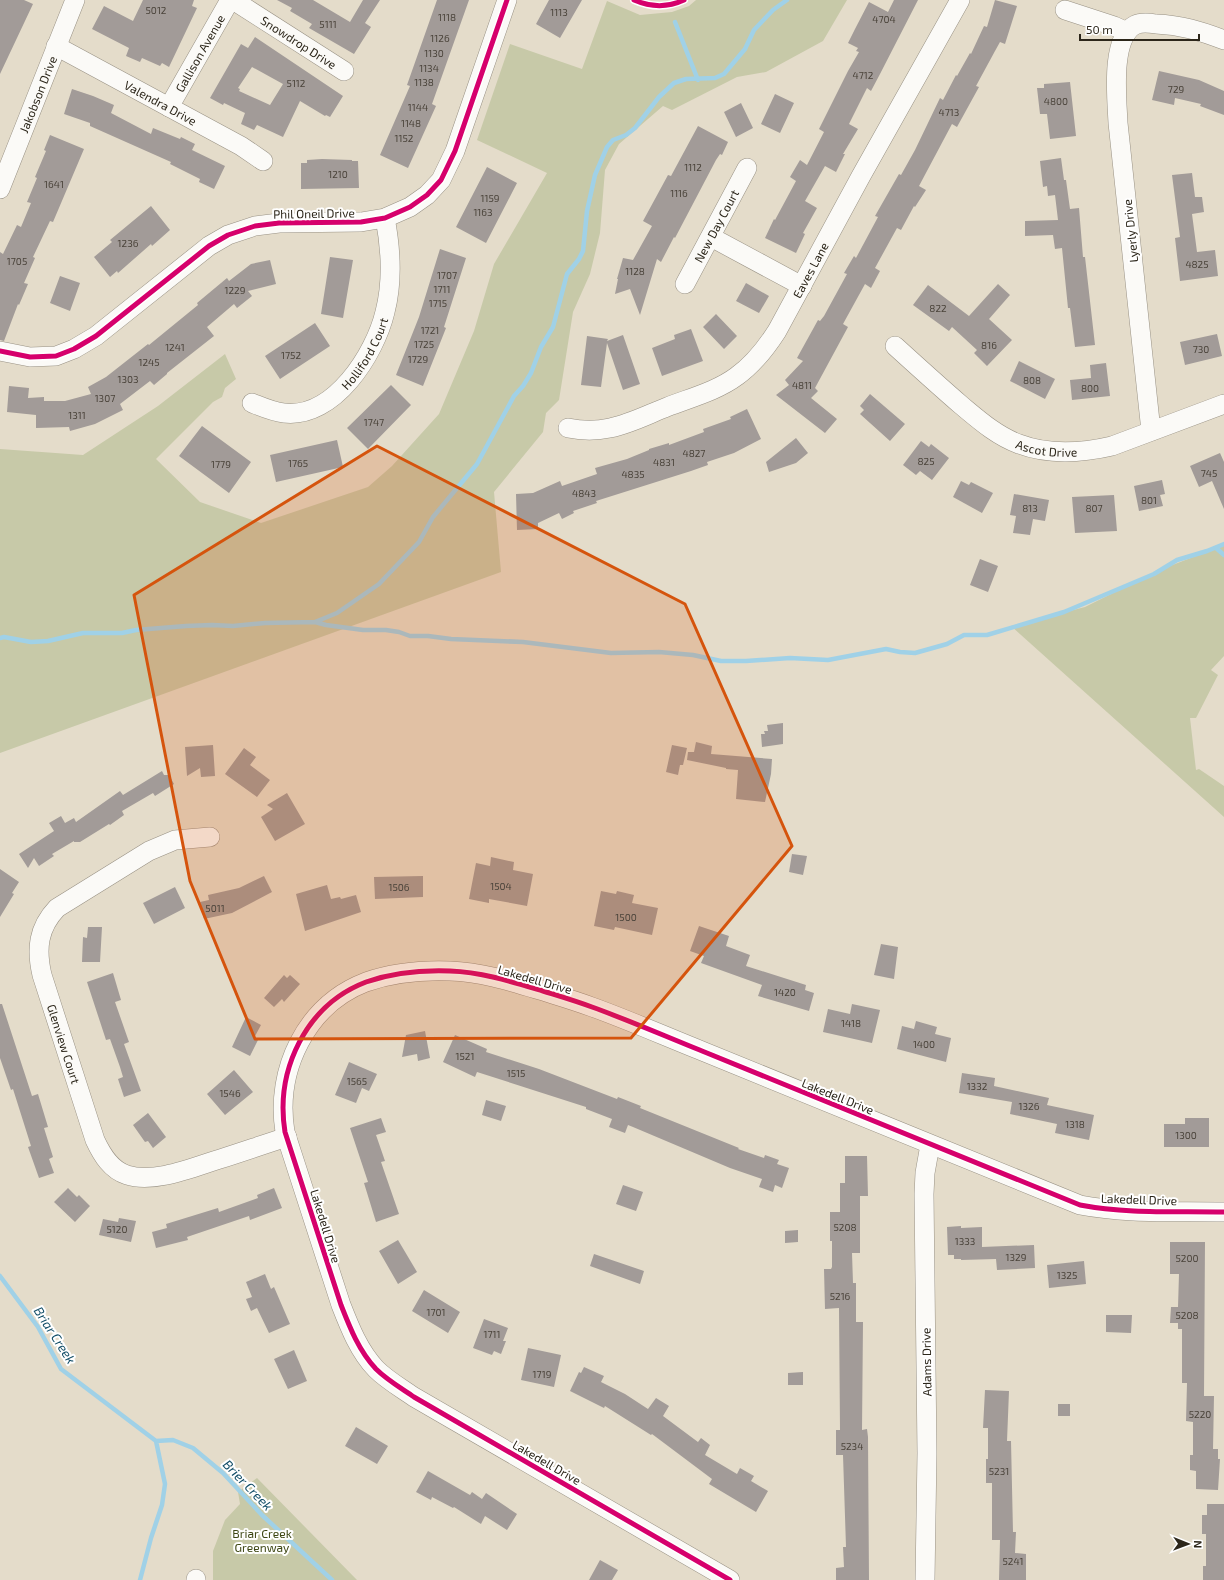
<svg xmlns="http://www.w3.org/2000/svg" width="1224" height="1580" font-family="'Exo 2',sans-serif">
  <style>
    .green { fill: #c7c9a8 }
    .lines { fill: none; stroke-linecap: round; stroke-linejoin: round }
    .stream { stroke: #a0d1e7; stroke-width: 4.5 }
    .building { fill: #a29b98; fill-rule: evenodd }
    .street-casing { stroke: #989184; stroke-width: 20 }
    .street { stroke: #fbfaf7; stroke-width: 19 }
    .cycleway-casing { stroke: #fff; stroke-width: 8 }
    .cycleway { stroke: #d6006c; stroke-width: 5 }
    .marked { fill: #d5540d; fill-opacity: 0.2; stroke: #d5540d; stroke-width: 3; stroke-linejoin: round }
    .labels { text-anchor: middle; dominant-baseline: central; stroke-width: 4; stroke-linejoin: round; paint-order: stroke }
    .number-label { font-size: 10px; fill: #4a433a }
    .street-label { font-size: 12px; fill: #2c261a; stroke: #fff }
    .park-label { font-size: 12px; fill: #3e4714; stroke: #fff }
    .water-label { font-size: 13px; font-style: italic; fill: #114d67; stroke: #fff }
  </style>
  <rect width="100%" height="100%" fill="#e4dcca"/>
  <path class="green" d="M696 0H847L823 41 766 72 737 77 672 110 663 106 619 144 605 170 600 233 590 274 573 312 559 400 546 413 543 432 494 492 501 572 0 753V449L83 455 158 406 225 354 236 379 225 388 222 397 213 402 156 459 200 502 261 523 368 487 392 466 439 414 474 331 494 264 547 173 477 140 510 44 582 69 607 1 640 15 672 12 689 6Z
    M1224 545V656L1211 670 1218 675 1196 718H1190L1196 770 1199 769 1224 786V817L1011 626 1085 607 1157 571Z
    M257 1478 357 1580H213V1551L225 1520 240 1504 238 1492Z"/>
  <g class="lines">
    <path class="stream" d="M675 22 698 80
      M1216 548 1224 555
      M315 622 326 625 363 630H386L399 632 410 636H428L451 639 523 642 611 653 659 652 693 655 721 661H746L790 658 828 660 886 649 900 652 915 653 947 644 964 635H987L1064 612 1154 574 1177 560 1207 551 1224 544
      M0 638 4 637 31 642 48 641 83 633H122L136 630 186 626 212 625 233 626 265 623 315 622 337 613 379 584 419 542 433 517 477 464 514 396 523 386 531 373 541 347 553 327 567 274 579 259 583 251 587 211 595 175 607 147 613 140 626 135 635 128 659 97 674 83 686 79 715 78 724 74 745 49 754 30 773 10 787 0
      M0 1276 38 1327 61 1369 156 1441
      M156 1441 173 1440 193 1448 223 1473 262 1515 332 1580
      M140 1580 151 1538 162 1505 165 1484 156 1441"/>
  </g>
  <path class="building" d="M0 0H24L33 4 0 74Z
    M143 0H194L192 6 197 8 169 67 162 63 160 66 142 58 140 62 126 56 129 48 92 29 104 6 133 21Z
    M277 0H313L350 22 363 0H380L365 23 371 27 354 54 309 28 312 24 290 11 292 8Z
    M437 0H469L432 104 436 106 408 168 380 155 410 86 407 85Z
    M549 0H582L560 38 536 24Z
    M894 0H918L880 74 871 91 867 88 849 124 858 129 843 154H845L836 172 825 166 805 201 817 208 803 233 805 234 796 253 765 238 774 219 775 220 796 181 790 177 800 160 807 165 824 132 819 129 848 71 859 52 856 51 858 48 848 43 855 29 869 2 888 12Z
    M995 0 1017 6 1005 44 1000 42 995 51 976 86 979 87 957 127 952 124 919 186 926 190 915 207 914 206 901 230 897 228 875 268 880 271 871 288 865 284 843 324 848 327 815 388 818 391 811 398 837 419 825 433 776 395 789 385 785 380 803 361 797 358 818 320 820 321 824 316 847 274 844 273 854 256 856 258 878 217 875 216 899 174 901 175 915 150 940 98 943 100 956 75 957 76 970 53 971 54 984 26 987 27Z
    M255 37 343 96 330 117 326 115 325 116 300 101 283 137 257 125 254 130 241 124 245 113 224 103 223 105 210 98 241 44 248 48ZM252 67 283 84 270 105 239 91 240 89 238 88Z
    M1159 71 1199 80 1224 91V115L1200 106 1201 104 1175 98 1174 105 1152 100Z
    M1070 82 1076 136 1050 139 1047 114H1040L1037 88H1044V84Z
    M72 89 93 96 114 105 111 113 151 134 153 128 180 139 181 137 195 144 192 150 225 166 214 189 199 182 200 179 170 164 171 162 90 126V123L64 114Z
    M775 94 794 103 780 133 761 124Z
    M741 103 753 128 736 137 724 112Z
    M698 126 728 142 722 155 720 154 716 160 675 238 674 237 661 262 657 259 640 315 630 289 615 294 618 279H617L623 258 633 260 652 226 643 221 668 175 671 176Z
    M50 135 84 149 53 222 50 221 33 257 35 258 24 283 28 284 19 305 18 304 4 341 0 340V252L3 254 17 225 21 227 31 203 27 202 37 178 35 177 46 151 44 150Z
    M1061 158 1064 180H1066L1070 209 1079 208 1083 257H1085L1095 345 1075 347 1070 308H1068L1062 248 1055 249 1053 235 1025 236V221L1058 220 1055 195 1048 196 1047 186 1043 187 1040 161Z
    M322 159 352 160V161H358L359 188 301 189V163H307V160Z
    M487 167 517 183 486 243 456 227Z
    M1192 173 1195 197H1202L1204 212 1192 214 1197 252 1215 250 1218 276 1180 281 1175 238 1180 237 1172 175Z
    M151 206 170 230 152 246 151 244 118 273 117 271 110 277 94 257 112 242 110 240Z
    M440 249 466 258 444 327 446 328 423 386 396 375 419 317Z
    M330 257 353 260 343 318 321 314Z
    M270 260 276 284 248 291 252 296 237 308 234 304 207 327 214 336 167 373V374L154 385 150 381 120 404 123 410 95 424 70 431 69 427 36 428V415L7 412 9 386 29 388 28 398 44 397V401H65L91 394 88 387 106 377 148 344 149 345 198 305 197 303 227 278 229 281 251 264Z
    M60 276 80 283 70 311 50 303Z
    M746 283 769 296 759 313 736 301Z
    M998 284 1010 295 989 319 1012 340 987 366 974 353 977 350 952 327 949 331 913 305 928 285 969 316Z
    M716 314 737 336 724 349 703 327Z
    M315 323 330 346 280 379 265 356Z
    M691 329 703 361 662 376 652 348 675 339 674 335Z
    M1217 334 1222 356 1185 365 1180 342Z
    M623 335 640 384 623 390 607 343 601 387 581 385 587 336 608 339 607 341Z
    M1019 361 1055 379 1045 399 1010 381Z
    M1106 363 1110 396 1072 400 1070 380 1091 378 1090 365Z
    M391 385 411 405 368 449 347 428Z
    M870 394 905 424 890 441 860 414 864 410 860 406Z
    M747 409 761 439 734 453 707 462 708 465 691 471 596 501 597 503 573 511 574 513 562 519 559 513 538 523V529L517 530 516 494 533 493 560 481 562 486 597 474 595 468 627 459 649 450V449L669 443V445L704 432 703 429 731 419 730 417Z
    M202 426 251 462 229 493 179 456Z
    M796 438 808 453 796 463 769 472 766 462Z
    M337 440 343 467 276 482 270 455Z
    M921 441 929 447 931 444 949 458 932 480 920 471 916 475 903 465Z
    M1220 453 1224 462V509L1212 481 1199 487 1190 466Z
    M1162 480 1165 494 1160 495 1163 506 1139 511 1134 486Z
    M961 481 969 485 971 482 993 493 982 513 953 497Z
    M1014 494 1049 500 1045 521 1033 519 1030 535 1013 533 1016 516 1010 515Z
    M1114 495 1117 531 1075 533 1072 497Z
    M980 559 998 566 988 592 970 585Z
    M783 723V744L762 747 761 734H765L764 731H768L767 725Z
    M696 742 712 746 711 754 772 759 771 774 765 802 736 799 738 770 726 769V768L687 760 688 752H694Z
    M213 745 215 776 201 777 200 768 187 776 185 747Z
    M672 745 687 748 683 765H680L678 775 666 772Z
    M244 748 256 757 250 765 270 780 257 797 225 774Z
    M162 771 164 775H169L174 784 155 796 153 793 122 811 124 815 110 825 109 824 80 842H74V841L52 854 54 856 39 866 34 858 28 868 19 854 54 831 49 823 61 816 65 823 74 818 76 822 120 791 123 795Z
    M287 793 305 824 275 841 261 817 273 809 267 805Z
    M792 854 807 856 803 875 789 872Z
    M491 857 514 862 513 870 533 874 527 906 489 899V903L469 899 476 863 490 866Z
    M0 869 19 882 12 893 14 894 0 917Z
    M264 876 272 892 232 913 204 919 200 902 209 900 208 895 239 888Z
    M423 876V897L375 899 374 877Z
    M327 885 331 899 340 897 341 899 356 895 361 912 305 931 296 894Z
    M175 887 185 908 154 924 143 903Z
    M601 891 616 894 617 891 634 895 632 903 658 908 652 935 615 927 614 930 594 926Z
    M699 926 729 936 726 946 750 955 746 966 806 985 805 990 814 993 809 1011 758 996 762 985 701 963 704 956 690 951Z
    M88 927H102L100 962H82L83 937 87 938Z
    M881 944 898 947 894 979 874 975Z
    M113 973 121 1000 115 1002 129 1042 124 1044 141 1091 124 1097 118 1079 123 1077 120 1067 110 1039 106 1040 87 982Z
    M284 975 287 978 290 975 300 984 284 1002 282 999 274 1007 264 998Z
    M0 1004H2L32 1096 38 1094 48 1127 44 1128 53 1157 49 1159 54 1173 39 1178 28 1147 31 1146 13 1089 11 1090 0 1058Z
    M852 1004 880 1010 872 1043 823 1032 828 1009 850 1014Z
    M246 1017 261 1025 254 1038 258 1040 250 1056 232 1047Z
    M916 1021 937 1027 935 1034 951 1038 946 1062 897 1049 902 1026 914 1029Z
    M425 1031 430 1058 418 1061 417 1054 402 1057 406 1035Z
    M455 1035 487 1049 486 1052 539 1069 617 1099 618 1097 641 1106 640 1108 739 1148 738 1149 764 1158 765 1155 779 1160 777 1164 789 1168 782 1188 775 1185 773 1192 759 1187 762 1179 730 1168 633 1127 628 1125 625 1133 609 1127 612 1119 586 1109V1107L477 1072 475 1077 443 1062Z
    M349 1062 377 1074 369 1091 362 1088 356 1103 335 1095Z
    M234 1070 253 1092 225 1115 207 1094Z
    M962 1073 995 1078 994 1086 1049 1098 1047 1105 1094 1115 1089 1140 1055 1133 1057 1124 1010 1114 1012 1102 959 1093Z
    M486 1100 506 1106 501 1121 482 1115Z
    M148 1113 166 1137 153 1148 148 1141 145 1142 133 1125Z
    M381 1118 386 1132 376 1135 385 1161 381 1162 399 1214 376 1222 364 1183 368 1182 350 1128Z
    M1185 1118H1209V1147H1164V1124H1185Z
    M845 1156H867L868 1196H860V1253H852L853 1283H856V1322H863L862 1430 867 1429 868 1437 869 1580H836V1568L844 1567 843 1547H846L843 1455H836V1430H840L839 1308 825 1309 824 1269H831L832 1267V1241H830V1212H840V1183H845Z
    M623 1185 643 1192 636 1211 616 1204Z
    M68 1188 77 1197 79 1195 90 1206 75 1222 54 1202Z
    M274 1188 282 1208 250 1220 249 1216 187 1237 188 1240 156 1248 152 1232 167 1228 166 1224 218 1208 219 1212 258 1198 257 1195Z
    M119 1218 136 1221 131 1242 99 1235 103 1219 118 1222Z
    M961 1226V1228L982 1227V1247L1034 1245 1035 1268 997 1270 996 1259 961 1260V1259H954V1255H948L947 1227Z
    M798 1230V1242L785 1243V1231Z
    M398 1240 417 1272 398 1284 379 1251Z
    M1170 1242H1205L1204 1396H1214L1213 1449H1218V1459H1220L1218 1490 1196 1489V1471L1190 1470V1455H1193V1422L1186 1421 1187 1383H1182V1329H1178V1323H1170L1171 1307H1178L1179 1274H1170Z
    M594 1254 644 1271 640 1284 590 1266Z
    M1084 1261 1086 1284 1049 1288 1047 1265Z
    M265 1274 271 1289 274 1287 290 1324 269 1333 257 1308 251 1311 246 1299 252 1297 246 1282Z
    M424 1290 460 1312 448 1333 412 1311Z
    M1106 1315H1132L1131 1333 1106 1332Z
    M484 1319 508 1328 503 1341H506L501 1354 494 1351 492 1355 473 1348Z
    M528 1348 561 1355 554 1387 521 1380Z
    M294 1350 307 1381 288 1389 274 1359Z
    M584 1367 604 1376 601 1382 625 1394 648 1409 656 1398 669 1406 663 1416 698 1442 701 1438 710 1445 705 1455 737 1474 740 1468 754 1476 751 1481 768 1491 756 1512 709 1484 712 1479 652 1434 651 1435 605 1406 604 1408 570 1391 579 1372 581 1373Z
    M803 1372V1385H788V1373Z
    M985 1390 1009 1391 1007 1441H1011L1013 1532H1016L1015 1553 1026 1554V1580H999L1000 1540H992V1483H986V1459H988V1428H983Z
    M1058 1404H1070V1416H1058Z
    M356 1427 388 1446 377 1464 345 1446Z
    M428 1471 470 1495 472 1492 482 1499 486 1493 517 1514 507 1530 485 1516 481 1524 454 1507 453 1508 432 1497 431 1500 416 1492Z
    M1207 1504H1224V1580H1203V1566H1206V1534H1202V1515H1207Z
    M600 1560 618 1570 612 1580H589Z"/>
  <g class="lines">
    <g class="street-casing">
      <g id="street">
        <path id="s1" d="M233 0 344 71"/>
        <path d="M1065 10 1114 26 1127 32"/>
        <path id="s2" d="M56 46 241 146 263 161"/>
        <path id="s3" d="M169 107 230 0"/>
        <path id="s4" d="M0 189 75 0"/>
        <path d="M711 237 802 286"/>
        <path id="s5" d="M685 284 747 168"/>
        <path id="s6" d="M895 346C917 366 939 386 961 405 979 420 997 436 1019 444 1048 455 1082 453 1112 446L1224 404"/>
        <path d="M0 351 30 357 56 356 74 349 96 336 209 246 228 235 255 226 279 223 361 222 385 218 410 207 427 195 441 180 455 151 507 0"/>
        <path id="s7" d="M252 403C262 407 273 412 284 413 334 419 375 354 385 312 393 281 391 249 385 218"/>
        <path id="s8" d="M568 428C583 431 596 431 610 428 630 424 649 414 667 407 690 398 717 391 737 376 754 364 766 348 777 331L861 176 960 0"/>
        <path d="M1151 431 1118 123C1117 99 1110 38 1135 25 1141 22 1150 23 1156 24 1181 25 1201 31 1224 40"/>
        <path id="s9" d="M210 837 175 840 149 851 57 908C38 928 36 949 42 975L95 1140C102 1155 111 1170 127 1175 154 1184 194 1167 220 1159 242 1152 265 1144 287 1137"/>
        <path d="M196 1579V1580"/>
        <path d="M730 1580 414 1397C401 1388 387 1380 376 1369 359 1351 350 1328 341 1305L285 1132C275 1070 306 1005 366 982 392 973 423 970 450 971 482 972 513 982 543 991 559 996 576 1001 592 1007 631 1021 669 1038 707 1053 831 1104 955 1155 1080 1205 1127 1214 1176 1211 1224 1212"/>
        <path d="M925 1580 927 1453 924 1194 925 1173 930 1145"/>
      </g>
    </g>
    <use href="#street" class="street"/>
    <g class="cycleway-casing">
      <path id="cycleway" d="M634 0C650 7 667 8 684 0
        M0 351 30 357 56 356 74 349 96 336 209 246 228 235 255 226 279 223 361 222 385 218 410 207 427 195 441 180 455 151 507 0
        M730 1580 414 1397C401 1388 387 1380 376 1369 359 1351 350 1328 341 1305L285 1132C275 1070 306 1005 366 982 392 973 423 970 450 971 482 972 513 982 543 991 559 996 576 1001 592 1007 631 1021 669 1038 707 1053 831 1104 955 1155 1080 1205 1127 1214 1176 1211 1224 1212"/>
    </g>
    <use href="#cycleway" class="cycleway"/>
  </g>
  <path class="marked" d="M377 446 685 604 792 846 631 1038 255 1039 190 881 134 595Z"/>
  <g class="labels">
    <g class="number-label">
      <text x="156" y="10">5012</text>
      <text x="559" y="12">1113</text>
      <text x="447" y="17">1118</text>
      <text x="884" y="19">4704</text>
      <text x="328" y="24">5111</text>
      <text x="440" y="38">1126</text>
      <text x="434" y="53">1130</text>
      <text x="429" y="68">1134</text>
      <text x="863" y="75">4712</text>
      <text x="424" y="82">1138</text>
      <text x="296" y="83">5112</text>
      <text x="1176" y="89">729</text>
      <text x="1056" y="101">4800</text>
      <text x="418" y="107">1144</text>
      <text x="949" y="112">4713</text>
      <text x="411" y="123">1148</text>
      <text x="404" y="138">1152</text>
      <text x="693" y="167">1112</text>
      <text x="338" y="174">1210</text>
      <text x="54" y="184">1641</text>
      <text x="679" y="193">1116</text>
      <text x="490" y="198">1159</text>
      <text x="483" y="212">1163</text>
      <text x="128" y="243">1236</text>
      <text x="17" y="261">1705</text>
      <text x="1197" y="264">4825</text>
      <text x="635" y="271">1128</text>
      <text x="447" y="275">1707</text>
      <text x="442" y="289">1711</text>
      <text x="235" y="290">1229</text>
      <text x="438" y="303">1715</text>
      <text x="938" y="308">822</text>
      <text x="430" y="330">1721</text>
      <text x="424" y="344">1725</text>
      <text x="989" y="345">816</text>
      <text x="175" y="347">1241</text>
      <text x="1201" y="349">730</text>
      <text x="291" y="355">1752</text>
      <text x="418" y="359">1729</text>
      <text x="149" y="362">1245</text>
      <text x="128" y="379">1303</text>
      <text x="1032" y="380">808</text>
      <text x="802" y="385">4811</text>
      <text x="1090" y="388">800</text>
      <text x="105" y="398">1307</text>
      <text x="77" y="415">1311</text>
      <text x="374" y="422">1747</text>
      <text x="694" y="453">4827</text>
      <text x="926" y="461">825</text>
      <text x="664" y="462">4831</text>
      <text x="298" y="463">1765</text>
      <text x="221" y="464">1779</text>
      <text x="1209" y="473">745</text>
      <text x="633" y="474">4835</text>
      <text x="584" y="493">4843</text>
      <text x="1149" y="500">801</text>
      <text x="1030" y="508">813</text>
      <text x="1094" y="508">807</text>
      <text x="501" y="886">1504</text>
      <text x="399" y="887">1506</text>
      <text x="215" y="908">5011</text>
      <text x="626" y="917">1500</text>
      <text x="785" y="992">1420</text>
      <text x="851" y="1023">1418</text>
      <text x="924" y="1044">1400</text>
      <text x="465" y="1056">1521</text>
      <text x="516" y="1073">1515</text>
      <text x="357" y="1081">1565</text>
      <text x="977" y="1086">1332</text>
      <text x="230" y="1093">1546</text>
      <text x="1029" y="1106">1326</text>
      <text x="1075" y="1124">1318</text>
      <text x="1186" y="1135">1300</text>
      <text x="845" y="1227">5208</text>
      <text x="117" y="1229">5120</text>
      <text x="965" y="1241">1333</text>
      <text x="1016" y="1257">1329</text>
      <text x="1187" y="1258">5200</text>
      <text x="1067" y="1275">1325</text>
      <text x="840" y="1296">5216</text>
      <text x="436" y="1312">1701</text>
      <text x="1187" y="1315">5208</text>
      <text x="492" y="1334">1711</text>
      <text x="542" y="1374">1719</text>
      <text x="1200" y="1414">5220</text>
      <text x="852" y="1446">5234</text>
      <text x="999" y="1471">5231</text>
      <text x="1013" y="1561">5241</text>
    </g>
    <g class="street-label">
      <text stroke="none"><textPath href="#s1" startOffset="78">Snowdrop Drive</textPath></text>
      <text stroke="none"><textPath href="#s3" startOffset="62">Gallison Avenue</textPath></text>
      <text stroke="none"><textPath href="#s4" startOffset="102">Jakobson Drive</textPath></text>
      <text stroke="none"><textPath href="#s2" startOffset="119">Valendra Drive</textPath></text>
      <text transform="translate(314 213) rotate(-1)">Phil Oneil Drive</text>
      <text stroke="none"><textPath href="#s5" startOffset="66">New Day Court</textPath></text>
      <text transform="translate(1130 231) rotate(-96)">Lyerly Drive</text>
      <text stroke="none"><textPath href="#s8" startOffset="310">Eaves Lane</textPath></text>
      <text stroke="none"><textPath href="#s7" startOffset="141">Holliford Court</textPath></text>
      <text stroke="none"><textPath href="#s6" startOffset="187">Ascot Drive</textPath></text>
      <text transform="translate(535 979) rotate(16)">Lakedell Drive</text>
      <text stroke="none"><textPath href="#s9" startOffset="316">Glenview Court</textPath></text>
      <text transform="translate(838 1096) rotate(22)">Lakedell Drive</text>
      <text transform="translate(1139 1199) rotate(2)">Lakedell Drive</text>
      <text transform="translate(326 1226) rotate(73)">Lakedell Drive</text>
      <text transform="translate(926 1362) rotate(-91)">Adams Drive</text>
      <text transform="translate(547 1462) rotate(30)">Lakedell Drive</text>
    </g>
    <g class="park-label">
      <text x="262" y="1533">Briar Creek<tspan x="262" dy="14">Greenway</tspan></text>
    </g>
    <g class="water-label">
      <text transform="translate(55 1335) rotate(57)">Briar Creek</text>
      <text transform="translate(248 1485) rotate(46)">Brier Creek</text>
    </g>
  </g>
  <g transform="translate(1188 1544) rotate(91)" stroke="#ffffff" stroke-width="3" paint-order="stroke">
  <path d="M0-3L7 15L0 10L-7 15Z" fill="#2c261a"/>
  <text y="-6" font-size="11" font-weight="bold" text-anchor="middle" fill="#2c261a">N</text>
  </g>
  <path d="M1080 34v6h119v-6" fill="none" stroke="#2c261a" stroke-width="2"/>
  <text x="1086" y="34" font-size="12" fill="#2c261a" stroke="#ffffff" stroke-width="3" paint-order="stroke">50 m</text>
</svg>
